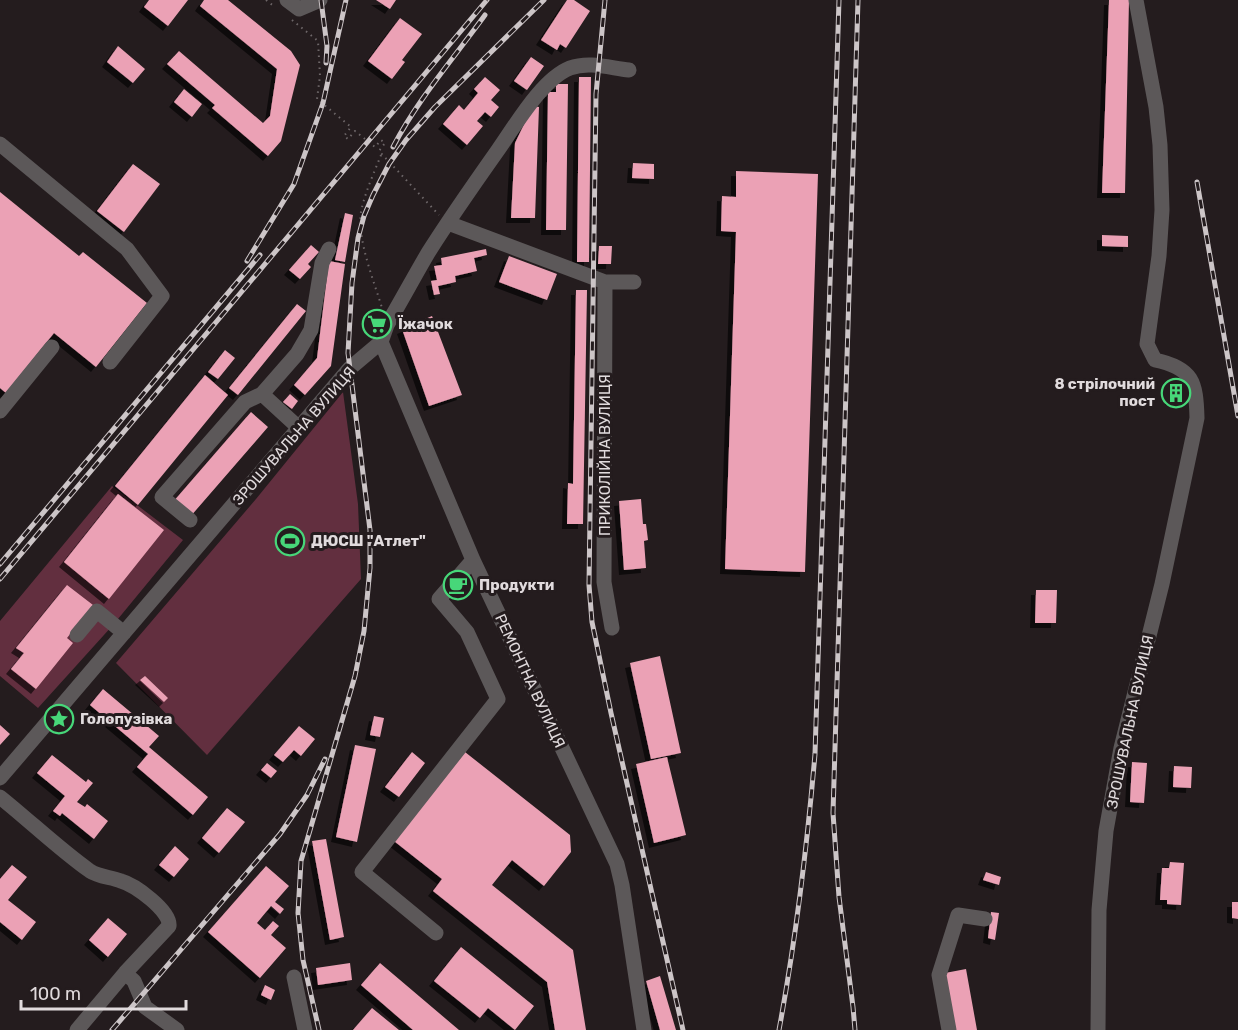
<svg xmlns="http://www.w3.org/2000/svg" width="1238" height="1030" font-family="Rubik,sans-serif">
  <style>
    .green { fill: #622f3f }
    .building { fill: #eba1b5; filter: url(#shadow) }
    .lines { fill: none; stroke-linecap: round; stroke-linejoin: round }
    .path { stroke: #6e6769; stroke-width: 2; stroke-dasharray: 1.5 4.5; stroke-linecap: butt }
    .minor { stroke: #5c5859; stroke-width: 15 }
    .rail-casing { stroke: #ccc5c7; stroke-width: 5 }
    .rail { stroke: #241c1e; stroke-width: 3; stroke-dasharray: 9; stroke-linecap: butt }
    .labels { text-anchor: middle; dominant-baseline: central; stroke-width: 6; stroke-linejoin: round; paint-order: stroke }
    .poi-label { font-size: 15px; font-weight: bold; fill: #e1dbdd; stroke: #241c1e; text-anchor: start }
    .street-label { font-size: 15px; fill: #e1dbdd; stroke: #241c1e }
  </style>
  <defs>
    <filter id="shadow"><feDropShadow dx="-5" dy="5" stdDeviation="0" flood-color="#0009"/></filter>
  </defs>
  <rect width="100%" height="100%" fill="#241c1e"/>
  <path class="green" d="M343 392 358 504 361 579 207 755 116 663 256 499Z
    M112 486 183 540 113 625 38 708 0 676V621Z"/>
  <path class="building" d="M149 0H188L168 26 144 7Z
    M204 0H228L291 51 300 65 281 141 268 156 212 108 215 105 167 64 179 51 263 123 270 116 277 69 200 6Z
    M376 0H396L390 9Z
    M567 0H574L590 11 566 48 560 44 557 50 541 40Z
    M1109 0H1129L1125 193H1102Z
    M400 18 422 34 402 60 405 62 392 79 368 61Z
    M118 46 145 69 133 83 107 62Z
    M531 57 544 66 527 90 514 81Z
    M485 77 500 90 491 100 499 107 491 117 485 112 477 121 483 126 467 145 443 124 459 105 464 110 478 93 474 89Z
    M579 77H591L589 262H577Z
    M556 84H568L566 230H546L548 92H556Z
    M184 89 202 104 192 117 174 102Z
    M533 106 539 107 535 218H511L515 143Z
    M633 163 654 164V179L632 178Z
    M133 164 160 184 124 232 97 211Z
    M736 171 818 174 805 572 725 569 736 232 721 231 722 196 736 197Z
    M0 192 79 256 83 252 147 303 96 367 54 333 6 393 0 388Z
    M345 213 353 215 345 262 335 260Z
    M1102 235 1128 236V247L1102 246Z
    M311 245 319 252 308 264 311 267 300 279 289 270Z
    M599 246H612L611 264H598Z
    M486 249 487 255 474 258 477 271 455 276 456 282 438 286 440 294 434 295 431 281 437 280 434 266 442 265 441 258Z
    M509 256 557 274 547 300 499 282Z
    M329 261 345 264 331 366 305 395 294 385 317 358Z
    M576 290H587L583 524H567L568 483 573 484Z
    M297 304 306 311 238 395 229 388Z
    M432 316 462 395 429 406 402 329Z
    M225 350 235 358 218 379 208 372Z
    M205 375 228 395 138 505 115 486Z
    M1172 385 1182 386 1181 401 1170 400Z
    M290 394 298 401 292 409 283 402Z
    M251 412 268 427 190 517 173 502Z
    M118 494 164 530 109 599 64 562Z
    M641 499 643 524H646L648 540 644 541 646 568 624 570 619 501Z
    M67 585 93 605 67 638 73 643 36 689 11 669 24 653 16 648Z
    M1036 590H1057L1056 623H1035Z
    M660 656 681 753 651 759 630 663Z
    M145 676 168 698 164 702 140 680Z
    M103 689 159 736 149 747 208 797 193 815 137 767 148 754 90 705Z
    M374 716 384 718 380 737 370 735Z
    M0 725 10 734 0 745Z
    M299 726 315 739 301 756 294 750 283 762 274 755Z
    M355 745 376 749 357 842 336 837Z
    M412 752 425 763 399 797 385 787Z
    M465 752 570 835 571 852 544 886 512 860 492 885 573 950 586 1030H555L547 982 433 891 442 879 394 841Z
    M52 755 86 782 88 779 93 783 77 802 85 807 87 804 108 821 94 839 62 813 60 816 53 811 65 796 37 773Z
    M667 757 686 835 654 843 636 764Z
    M1132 762 1147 763 1144 803 1130 802Z
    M267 763 277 771 271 778 261 770Z
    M1174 766 1192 767 1191 788 1173 787Z
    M227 808 245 822 219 853 202 838Z
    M326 839 344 937 330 940 312 841Z
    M175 846 189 859 174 877 159 865Z
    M1170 862 1184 863 1181 905 1167 904V900H1160L1162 868H1169Z
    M12 865 27 877 8 900 36 922 22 940 0 922V879Z
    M266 866 289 886 275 902 284 909 280 914 271 906 257 923 265 930 273 921 279 926 271 935 286 948 260 978 208 932Z
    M986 872 1001 877 999 885 983 880Z
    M1232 902H1238V919L1232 918Z
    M991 912 999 913 995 940 988 938Z
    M108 918 127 934 108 957 89 940Z
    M461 947 534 1006 515 1030 488 1008 480 1018 434 981Z
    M350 963 352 980 318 985 316 968Z
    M380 963 459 1030H413L361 985Z
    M966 969 977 1030H955L945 973Z
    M660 976 676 1030H660L646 981Z
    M265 985 275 990 271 1000 261 995Z
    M372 1008 399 1030H353Z"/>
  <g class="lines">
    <path class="path" d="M266 0 275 7
      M292 20 318 41 320 76 317 99 351 127 344 136 348 139 355 131 375 147 381 140 385 143 379 151 439 215
      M381 155C374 173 365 192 361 212 357 240 374 281 382 308"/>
    <path class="minor" d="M287 0 299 9 320 0
      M0 144 127 249 162 296 110 362
      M448 223 605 282H634
      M605 282 604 582 612 628
      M381 342 473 560 617 864 622 885 644 1030
      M0 411 52 347
      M299 428 262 394 297 354 311 330 322 263 329 249
      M190 520 162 497 245 402 262 394
      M77 635 97 611 124 633
      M0 778 349 369 381 342 387 325C401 301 414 277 428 253 450 218 474 184 498 150 515 126 542 79 570 68 589 61 610 68 629 70
      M0 797C30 821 59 849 90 871 99 877 111 877 121 881 135 885 171 911 169 926L125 973 77 1030
      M436 933 362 872 498 699 467 632 439 599 473 560
      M125 973 134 981 145 1007 177 1030
      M294 977 305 1030
      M949 1030 939 975 958 915 985 919
      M1098 1030 1099 910 1106 831 1121 748 1162 584 1197 418C1196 382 1193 368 1155 360L1147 344 1159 256 1162 210 1160 145 1156 107 1136 0"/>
    <g class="rail-casing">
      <path id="rail" d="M321 0 327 46 326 63
        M605 0 596 94 589 585 592 622 611 713 683 1030
        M393 147C418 99 453 59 485 15
        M1197 182 1238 416
        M247 261 294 184 323 103 346 0
        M0 564 260 255
        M0 579 487 0
        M112 1030 280 834 307 795 325 759
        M319 1030 303 960 298 913 301 861 355 676 364 631 370 568V530L348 353 352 283 358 238 364 216 373 195 389 164 406 140 435 107 544 0
        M779 1030C796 938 807 847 815 754L839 0
        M855 1030 853 1007 839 897 833 813 858 0"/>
    </g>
    <use href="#rail" class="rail"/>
  </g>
  <defs>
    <g id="supermarket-ring" transform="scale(1.5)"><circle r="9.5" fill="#241c1e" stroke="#47d779" stroke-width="1.5"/><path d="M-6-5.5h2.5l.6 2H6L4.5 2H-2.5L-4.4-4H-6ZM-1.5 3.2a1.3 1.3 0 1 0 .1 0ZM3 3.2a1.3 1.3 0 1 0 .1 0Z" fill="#47d779"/></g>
    <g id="building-ring" transform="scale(1.5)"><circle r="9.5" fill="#241c1e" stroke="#47d779" stroke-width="1.5"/><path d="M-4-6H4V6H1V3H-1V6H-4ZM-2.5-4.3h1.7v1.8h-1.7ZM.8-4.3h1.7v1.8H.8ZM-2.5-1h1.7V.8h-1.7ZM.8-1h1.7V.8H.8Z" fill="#47d779"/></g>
    <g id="stadium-ring" transform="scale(1.5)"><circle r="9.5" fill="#241c1e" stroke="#47d779" stroke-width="1.5"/><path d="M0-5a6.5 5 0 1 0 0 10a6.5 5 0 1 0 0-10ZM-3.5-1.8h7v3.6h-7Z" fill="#47d779"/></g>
    <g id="cafe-ring" transform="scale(1.5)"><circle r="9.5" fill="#241c1e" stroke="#47d779" stroke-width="1.5"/><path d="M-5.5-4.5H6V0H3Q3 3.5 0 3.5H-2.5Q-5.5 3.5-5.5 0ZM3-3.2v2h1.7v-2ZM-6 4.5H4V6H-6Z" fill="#47d779"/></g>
    <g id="sight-ring" transform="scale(1.5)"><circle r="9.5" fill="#241c1e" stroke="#47d779" stroke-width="1.5"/><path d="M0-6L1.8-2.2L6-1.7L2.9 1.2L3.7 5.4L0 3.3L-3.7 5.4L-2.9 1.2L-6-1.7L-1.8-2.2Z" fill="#47d779"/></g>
  </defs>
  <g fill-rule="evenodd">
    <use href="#supermarket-ring" x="377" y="324"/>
    <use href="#building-ring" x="1176" y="393"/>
    <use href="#stadium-ring" x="290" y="541"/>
    <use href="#cafe-ring" x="458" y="585"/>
    <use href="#sight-ring" x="59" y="719"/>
  </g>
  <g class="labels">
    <g class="poi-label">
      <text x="398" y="324">Їжачок</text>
      <text x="1155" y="384" text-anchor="end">8 стрілочний<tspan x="1155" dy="17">пост</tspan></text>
      <text x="311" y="541">ДЮСШ "Атлет"</text>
      <text x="479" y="585">Продукти</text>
      <text x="80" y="719">Голопузівка</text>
    </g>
    <g class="street-label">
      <text transform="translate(294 436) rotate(-49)">ЗРОШУВАЛЬНА ВУЛИЦЯ</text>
      <text transform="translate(605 455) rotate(-90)">ПРИКОЛІЙНА ВУЛИЦЯ</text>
      <text transform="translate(530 681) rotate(65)">РЕМОНТНА ВУЛИЦЯ</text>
      <text transform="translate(1130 722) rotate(-78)">ЗРОШУВАЛЬНА ВУЛИЦЯ</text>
    </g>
  </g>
  <path d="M21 1000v9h165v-9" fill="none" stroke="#e1dbdd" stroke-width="3"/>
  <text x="30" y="1000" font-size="18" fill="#e1dbdd" stroke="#241c1e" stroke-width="4.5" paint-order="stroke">100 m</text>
</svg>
